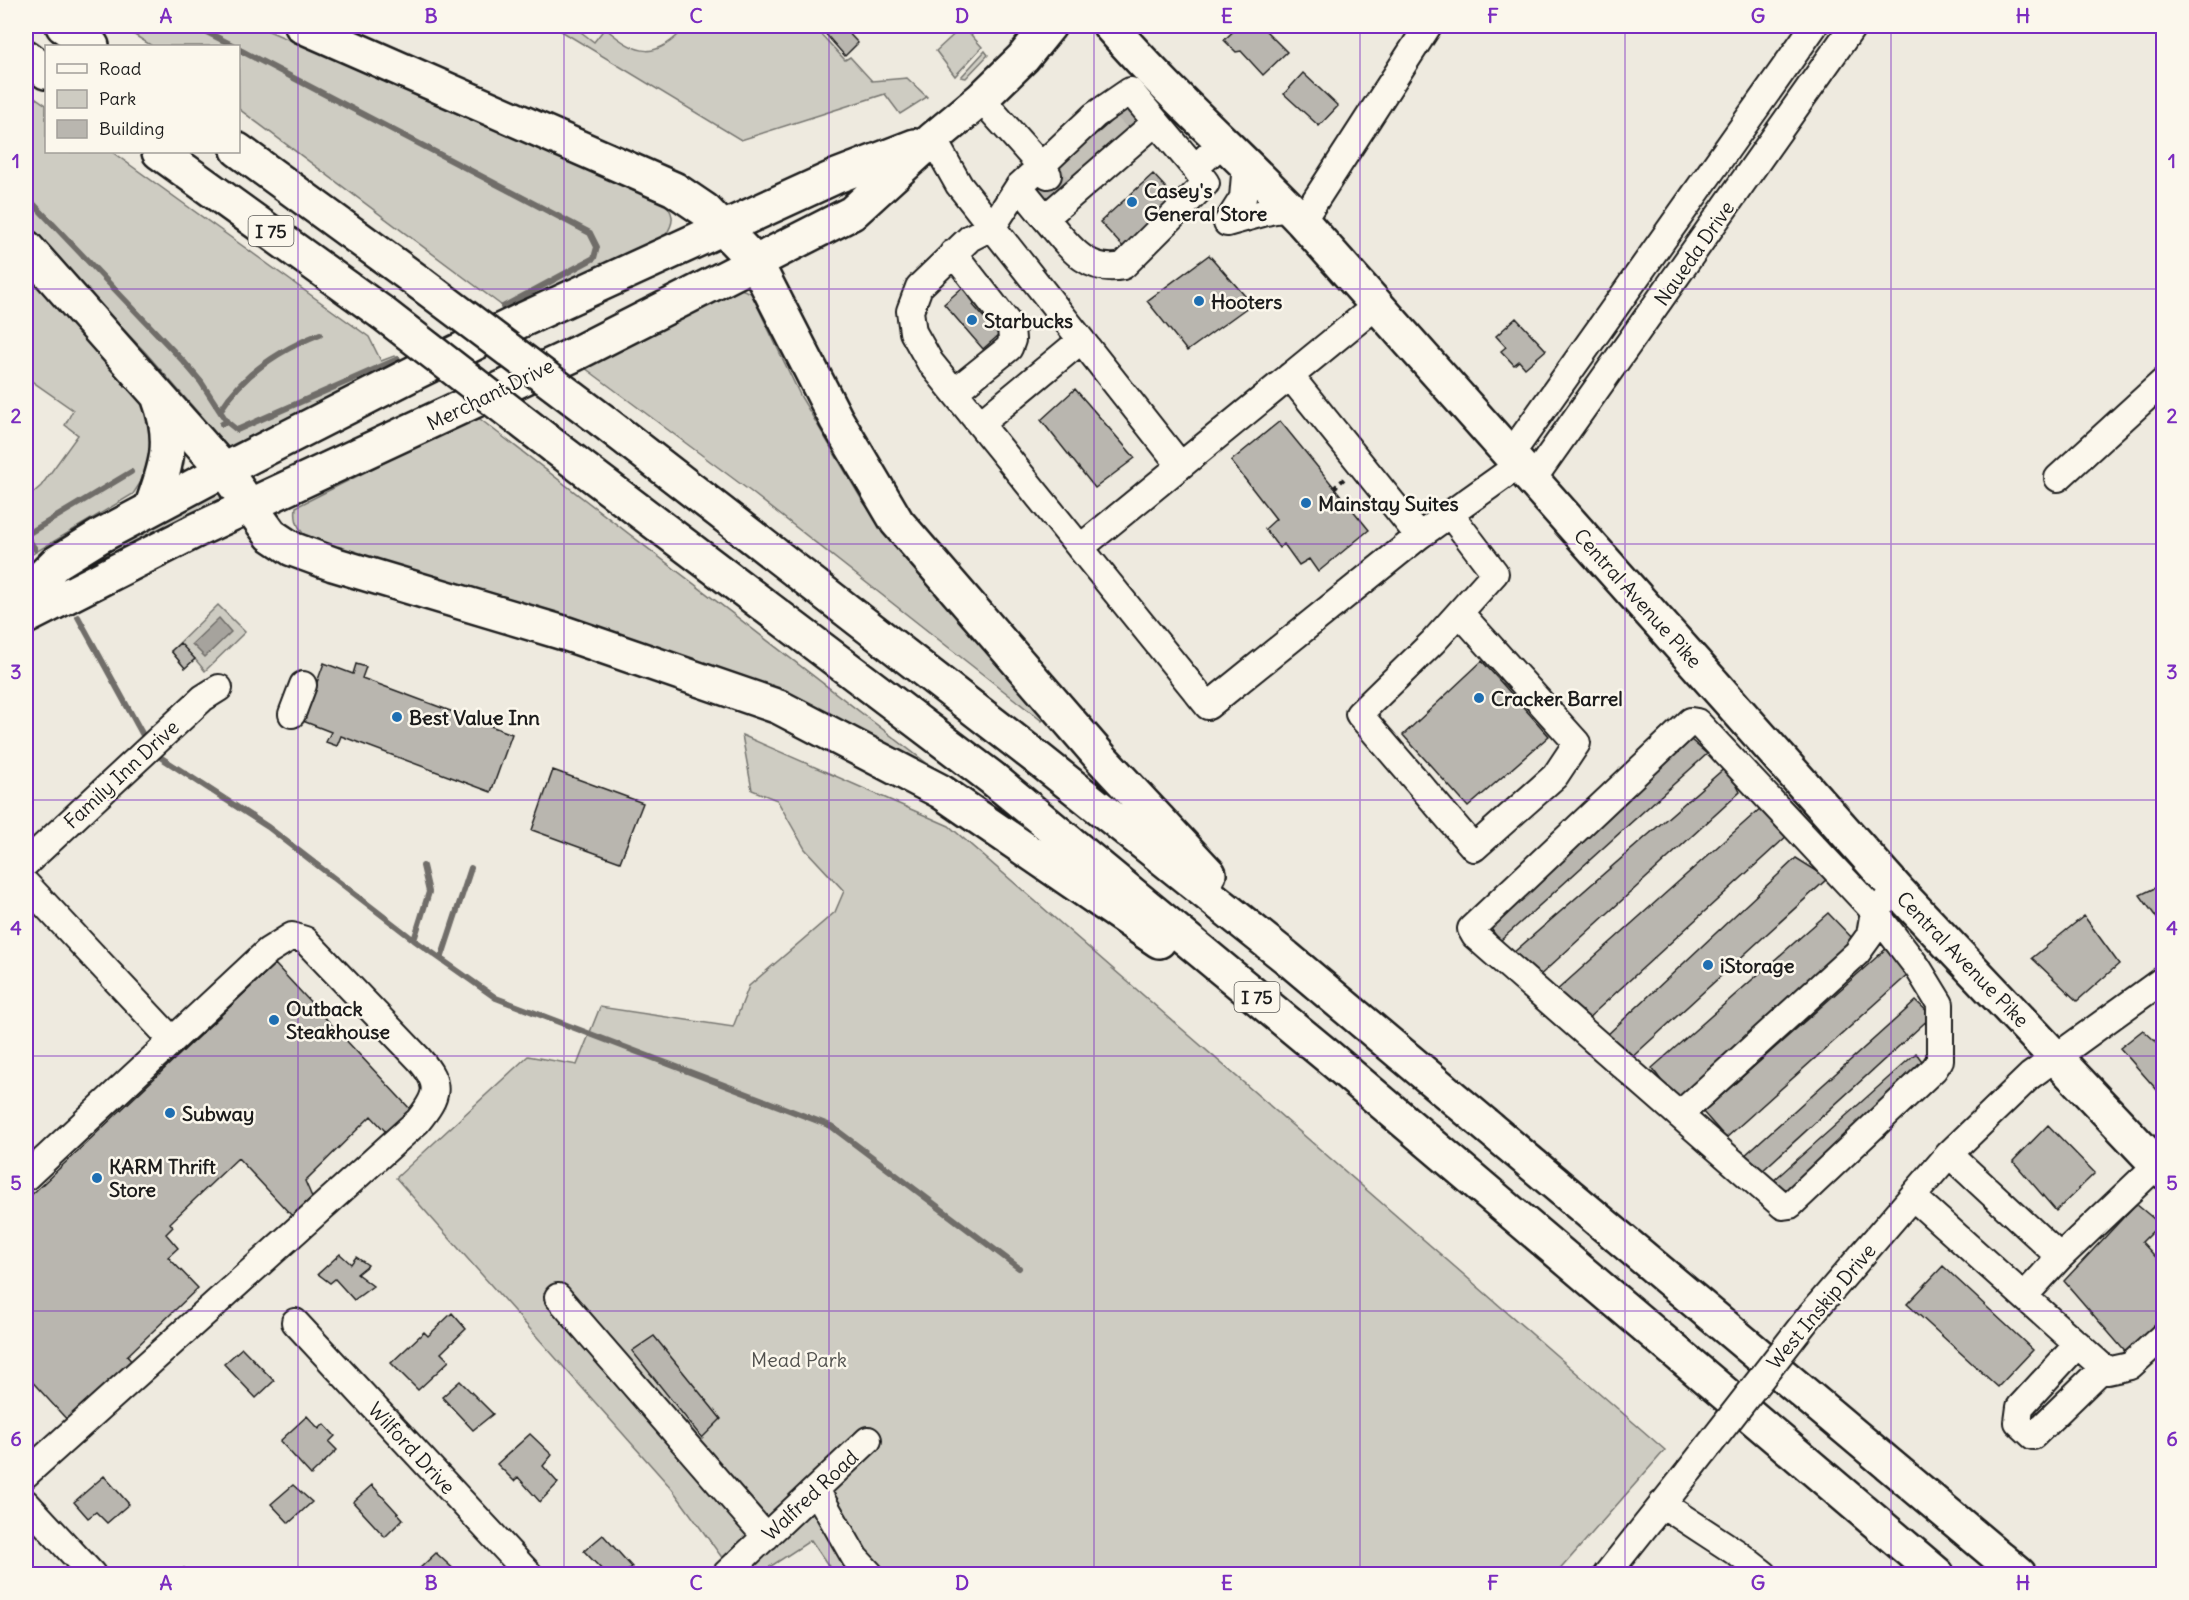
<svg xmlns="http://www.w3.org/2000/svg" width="2189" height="1600" font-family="Delius,sans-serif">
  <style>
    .green { fill: #ceccc2; stroke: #75746f; stroke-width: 1.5 }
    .water { fill: #a6a39d; stroke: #6f6d69; stroke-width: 1.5 }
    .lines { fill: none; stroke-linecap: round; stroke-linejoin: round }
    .stream { stroke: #6f6d69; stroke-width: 6 }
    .building { fill: #b9b6af; stroke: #1c1c1c; stroke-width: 1.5 }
    .minor-tunnel { stroke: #c4c1b8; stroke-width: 26; stroke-dasharray: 26 13; stroke-linecap: butt }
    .minor-casing { stroke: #1c1c1c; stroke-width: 30 }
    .major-casing { stroke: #1c1c1c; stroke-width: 38 }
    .highway-casing { stroke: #1c1c1c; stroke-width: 38 }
    .path { stroke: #1c1c1c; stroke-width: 4; stroke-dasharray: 4.5 4.5; stroke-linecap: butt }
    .minor { stroke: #fbf7ec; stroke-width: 26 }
    .major { stroke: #fbf7ec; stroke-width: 33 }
    .highway { stroke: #fbf7ec; stroke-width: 33 }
    .minor-bridge-casing { stroke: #1c1c1c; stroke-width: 30; stroke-linecap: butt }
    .highway-bridge-casing { stroke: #1c1c1c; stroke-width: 38; stroke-linecap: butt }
    .minor-bridge { stroke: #fbf7ec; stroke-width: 26 }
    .highway-bridge { stroke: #fbf7ec; stroke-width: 33 }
    .grid { fill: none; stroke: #7b2cbf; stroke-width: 1.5; stroke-opacity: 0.55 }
    .poi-dot { fill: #1f6fb2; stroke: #fbf7ec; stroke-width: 2 }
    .labels { text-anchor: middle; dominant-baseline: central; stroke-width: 5; stroke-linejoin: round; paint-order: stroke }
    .shield { fill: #fbf7ec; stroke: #5f5e5a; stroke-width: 1.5 }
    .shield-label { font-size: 18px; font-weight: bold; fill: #1c1c1c }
    .poi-label { font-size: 20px; font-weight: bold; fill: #1c1c1c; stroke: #fbf7ec; text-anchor: start }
    .street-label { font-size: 20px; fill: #1c1c1c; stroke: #fbf7ec }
    .park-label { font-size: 20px; fill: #51514e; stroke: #fbf7ec }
    .neatline { fill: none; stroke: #7b2cbf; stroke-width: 2 }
    .grid-label { font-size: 20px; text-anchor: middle; font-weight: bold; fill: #7b2cbf }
  </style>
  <rect width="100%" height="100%" fill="#eeeadf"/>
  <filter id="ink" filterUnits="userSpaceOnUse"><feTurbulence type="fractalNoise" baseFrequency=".0167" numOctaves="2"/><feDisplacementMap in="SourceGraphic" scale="12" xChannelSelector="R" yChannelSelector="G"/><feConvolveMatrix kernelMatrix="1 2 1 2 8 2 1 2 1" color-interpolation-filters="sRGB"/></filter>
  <g filter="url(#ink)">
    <path class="green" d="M120 26H257L661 198C674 212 676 221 665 236L509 311 239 109 238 46H152Z
      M553 26H586L581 32 594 42 605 28C639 57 656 60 687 26H821L818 31 845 60 850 57 872 81 907 78 927 97 900 114 885 94 741 140Z
      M963 26 982 47 955 76 936 51Z
      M985 51 988 55 966 78 961 77Z
      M26 91 46 105V152H112L369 337 381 361 394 356 404 363 228 447 146 353 26 227Z
      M33 276 127 385 148 412 154 430 152 465 133 494 26 558V499L41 486 78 435 65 425 73 410 26 377V280Z
      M741 289 751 293 801 397 862 500 912 567 1046 717 1042 721 750 491 581 365Z
      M476 416 929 765 927 768 313 542C300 533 294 523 296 507Z
      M215 493 220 494 221 502 80 573 74 571V565Z
      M218 605 245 632 205 671 195 659 185 668 171 651Z
      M742 735 949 826 1665 1450 1556 1574H834L811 1540 759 1574H734L672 1489 396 1178 528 1056 577 1065 600 1007 733 1027 749 986 835 912 844 891 805 849 777 800 752 790Z"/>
    <path class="water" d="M219 618 231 632 205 657 192 644Z"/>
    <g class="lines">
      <path class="stream" d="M195 26 234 46
        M238 49 590 233 597 247 594 258 503 307
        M26 196 184 362 201 382 227 422 222 424 227 422 237 430 398 359
        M220 411C243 374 279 350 320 334
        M26 535 131 472
        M26 536 35 549
        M78 617 144 737
        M160 757 268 827 414 940 496 998 831 1126 1019 1268
        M414 940 429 892 423 866
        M441 959 471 868"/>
    </g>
    <path class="building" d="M828 26H842L858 43 845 56 823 31Z
      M1239 26H1261L1287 52 1263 75 1241 51 1236 52 1224 40Z
      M1303 73 1338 106 1319 126 1284 94Z
      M1127 108 1142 123 1045 210 1029 191Z
      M1153 174 1178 201 1125 249 1100 222Z
      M1209 255 1252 304 1187 351 1147 301Z
      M964 286 978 302 973 305 999 335 983 349 944 304Z
      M1516 318 1546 350 1525 368 1519 361 1514 365 1501 351 1506 347 1496 336Z
      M1075 389 1135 458 1095 488 1041 420Z
      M1280 421 1369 530 1318 572 1309 559 1299 565 1284 544 1279 548 1265 529 1276 519 1231 461Z
      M180 643 195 659 185 668 171 651Z
      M1482 661 1549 736 1468 807 1403 735Z
      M324 663 353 674 356 664 366 667 362 678 512 734 491 792 341 736 337 746 326 742 331 732 303 721Z
      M1691 740 1707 754 1500 941 1486 922Z
      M1727 766 1740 792 1536 979 1513 953Z
      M553 770 643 803 620 862 532 830Z
      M1762 807 1788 835 1585 1021 1555 992Z
      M1796 858 1828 878 1629 1060 1606 1036Z
      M2161 885 2164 889V922L2161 924 2140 895Z
      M1828 913 1856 942 1677 1102 1652 1068Z
      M2084 916 2119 964 2077 1001 2032 958Z
      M1888 947 1910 973 1726 1138 1703 1112Z
      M275 964 411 1110 387 1133 371 1116 305 1181 312 1197 292 1216 238 1158 170 1223 173 1227 166 1234 178 1248 168 1257 198 1288 127 1356 133 1363 70 1423 26 1375V1200Z
      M1916 1001 1932 1016 1761 1172 1743 1157Z
      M2143 1030 2164 1049V1085L2157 1090 2120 1048Z
      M1916 1053 1927 1068 1784 1196 1772 1182Z
      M2048 1125 2095 1173 2056 1211 2013 1161Z
      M2136 1204 2160 1224 2142 1242 2164 1266V1324L2128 1355 2064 1281Z
      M340 1254 351 1264 356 1257 368 1265 357 1274 373 1286 354 1300 335 1279 330 1283 318 1274Z
      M1943 1266 2033 1350 1998 1387 1907 1304Z
      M452 1313 466 1329 441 1353 449 1361 418 1390 391 1363 424 1332 428 1336Z
      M654 1336 721 1419 702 1438 632 1351Z
      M242 1348 274 1381 256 1398 224 1364Z
      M460 1381 493 1414 473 1430 442 1397Z
      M307 1416 319 1429 324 1424 335 1436 329 1442 337 1450 311 1475 280 1441Z
      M530 1434 552 1455 543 1466 558 1483 540 1502 518 1477 514 1481 497 1464Z
      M104 1476 129 1504 107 1523 96 1512 88 1518 74 1502Z
      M293 1485 312 1502 289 1523 271 1504Z
      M372 1485 403 1519 385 1537 353 1502Z
      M603 1535 632 1567 624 1574H606L584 1551Z
      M436 1553 459 1574H422L418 1570Z
      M184 1568 190 1574H176Z"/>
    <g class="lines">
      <path class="minor-tunnel" d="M1107 126 1122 141
        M1087 141 1102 159
        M1069 157 1083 176"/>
      <g class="minor-casing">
        <path id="minor" d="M981 99 1041 166 1019 186 993 226 970 238 919 287 910 311 913 332 930 362 980 424 1080 341
          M933 139 959 185 1180 465
          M1048 175 1041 166 1095 115 1130 91 1195 168 1222 143
          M1019 186 1045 218 1156 122
          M1045 218C1067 243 1085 274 1123 266L1206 183 1195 168
          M1302 221 1428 26
          M1227 223 1270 211 1290 208
          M1227 223 1243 198 1246 163
          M953 253 1011 327 1012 340 1009 348 954 392
          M1290 376 1419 536 1520 464
          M980 424 1208 706 1419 536
          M1511 454 1814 26
          M2058 478 2164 381
          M1533 479 1853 26
          M1450 514 1495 573 1433 642 1359 714 1474 848 1555 776 1577 743 1460 613
          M1080 548 1377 305
          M292 714 303 685
          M26 863 203 698 219 688
          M26 884 172 1040
          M1874 911 1918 968 1940 1004V1060L1934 1069 1790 1205 1783 1206 1475 936 1471 929 1691 721 1697 722 1874 911 1898 891
          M1679 1115 1857 953 1870 935 1874 911
          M1949 1154 2060 1257
          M26 1177 268 951 292 936 305 940 419 1059C442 1085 438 1096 418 1121L26 1474
          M1913 1197 2107 1371 2130 1366 2164 1335
          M2025 1295 2060 1257 2157 1165
          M558 1297 766 1537
          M1812 1313 1949 1154 2030 1076 2164 979
          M295 1322 529 1574
          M2078 1344 2020 1407 2018 1422 2033 1436 2104 1367
          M816 1490 855 1558 870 1574
          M26 1503 92 1574
          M1662 1504 1737 1553 1764 1574
          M726 1574 868 1440
          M1607 1574 1689 1471"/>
      </g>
      <g class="major-casing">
        <path id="major" d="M1110 26C1170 95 1239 155 1302 221L1898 891 2164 1172
          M26 593 56 563 100 536 224 470 416 372 520 321 837 176 915 146
          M26 617 197 530 571 356 852 213 933 139 981 99 1023 58 1049 26"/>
      </g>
      <g class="highway-casing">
        <path id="highway" d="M63 26 92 46
          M302 26 674 189 705 210 756 263 836 419 897 522 1102 759 1209 874
          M26 57 46 72
          M238 150 420 283
          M159 152 381 312
          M26 247 224 470 271 535 292 549 333 564 567 634 779 707 940 791 1159 941
          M603 421 1041 761 1286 957 2019 1574
          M555 447 992 778 1330 1058 1937 1574
          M151 508C166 467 175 442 159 399"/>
      </g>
      <path class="path" d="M1334 488 1345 478"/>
      <use href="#minor" class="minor"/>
      <use href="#major" class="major"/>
      <use href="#highway" class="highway"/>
      <g class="minor-bridge-casing">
        <path id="minor-bridge" d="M1689 1471 1812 1313"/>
      </g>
      <g class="highway-bridge-casing">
        <path id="highway-bridge" d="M420 283 603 421
          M381 312 555 447"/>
      </g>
      <use href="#minor-bridge" class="minor-bridge"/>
      <use href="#highway-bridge" class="highway-bridge"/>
    </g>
  </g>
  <path class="grid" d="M298 26V1574M564 26V1574M829 26V1574M1094 26V1574M1360 26V1574M1625 26V1574M1891 26V1574M26 289H2164M26 544H2164M26 800H2164M26 1056H2164M26 1311H2164"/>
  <g class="poi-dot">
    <circle cx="1132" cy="202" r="6"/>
    <circle cx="1199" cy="301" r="6"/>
    <circle cx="972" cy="320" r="6"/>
    <circle cx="1306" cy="503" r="6"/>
    <circle cx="1479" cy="698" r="6"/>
    <circle cx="397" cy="717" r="6"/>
    <circle cx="1708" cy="965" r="6"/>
    <circle cx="274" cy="1020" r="6"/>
    <circle cx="170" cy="1113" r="6"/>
    <circle cx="97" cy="1178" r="6"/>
  </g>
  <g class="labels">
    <g class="shield">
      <rect x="248.5" y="216" width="45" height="30" rx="4.5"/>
      <rect x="1234.5" y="982" width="45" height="30" rx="4.5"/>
    </g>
    <g class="shield-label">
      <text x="271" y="231">I 75</text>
      <text x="1257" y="997">I 75</text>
    </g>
    <g class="poi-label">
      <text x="1144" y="190">Casey's<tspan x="1144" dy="23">General Store</tspan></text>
      <text x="1211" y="301">Hooters</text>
      <text x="984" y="320">Starbucks</text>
      <text x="1318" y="503">Mainstay Suites</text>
      <text x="1491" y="698">Cracker Barrel</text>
      <text x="409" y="717">Best Value Inn</text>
      <text x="1720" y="965">iStorage</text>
      <text x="286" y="1008">Outback<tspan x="286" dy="23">Steakhouse</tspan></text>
      <text x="182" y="1113">Subway</text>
      <text x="109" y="1166">KARM Thrift<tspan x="109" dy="23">Store</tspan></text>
    </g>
    <g class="street-label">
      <text transform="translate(1694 253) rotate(-55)">Naueda Drive</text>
      <text transform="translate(490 394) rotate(-26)">Merchant Drive</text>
      <text transform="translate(1638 598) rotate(48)">Central Avenue Pike</text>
      <text transform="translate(121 774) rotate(-43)">Family Inn Drive</text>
      <text transform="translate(1963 959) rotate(46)">Central Avenue Pike</text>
      <text transform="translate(1821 1306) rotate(-50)">West Inskip Drive</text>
      <text transform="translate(412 1448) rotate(47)">Wilford Drive</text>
      <text transform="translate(810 1495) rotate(-43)">Walfred Road</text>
    </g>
    <g class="park-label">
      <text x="799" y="1359">Mead Park</text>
    </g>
  </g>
  <rect width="2189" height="1600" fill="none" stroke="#fbf7ec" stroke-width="66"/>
  <rect x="45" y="45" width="195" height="108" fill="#fbf7ec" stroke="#a29f99" stroke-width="1.5"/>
  <rect x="57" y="64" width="30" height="9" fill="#fbf7ec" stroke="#a29f99" stroke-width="1.5"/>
  <text x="99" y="75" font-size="18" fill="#1c1c1c">Road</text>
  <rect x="57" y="90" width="30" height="18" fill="#ceccc2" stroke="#a29f99" stroke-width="1.5"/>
  <text x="99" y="105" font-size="18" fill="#1c1c1c">Park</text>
  <rect x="57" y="120" width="30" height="18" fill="#b9b6af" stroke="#a29f99" stroke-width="1.5"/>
  <text x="99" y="135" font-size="18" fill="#1c1c1c">Building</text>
  <rect x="33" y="33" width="2123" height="1534" class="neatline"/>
  <g class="grid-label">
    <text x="166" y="23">A</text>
    <text x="431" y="23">B</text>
    <text x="696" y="23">C</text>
    <text x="962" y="23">D</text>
    <text x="1227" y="23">E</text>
    <text x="1493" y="23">F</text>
    <text x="1758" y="23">G</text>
    <text x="2023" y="23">H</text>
    <text x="16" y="168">1</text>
    <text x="2172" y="168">1</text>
    <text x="16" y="423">2</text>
    <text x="2172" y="423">2</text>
    <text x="16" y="679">3</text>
    <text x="2172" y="679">3</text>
    <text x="16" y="935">4</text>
    <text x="2172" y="935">4</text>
    <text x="16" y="1190">5</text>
    <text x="2172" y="1190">5</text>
    <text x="16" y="1446">6</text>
    <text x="2172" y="1446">6</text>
    <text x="166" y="1590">A</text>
    <text x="431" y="1590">B</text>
    <text x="696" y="1590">C</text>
    <text x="962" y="1590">D</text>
    <text x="1227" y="1590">E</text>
    <text x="1493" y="1590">F</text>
    <text x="1758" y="1590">G</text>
    <text x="2023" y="1590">H</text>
  </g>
</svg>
